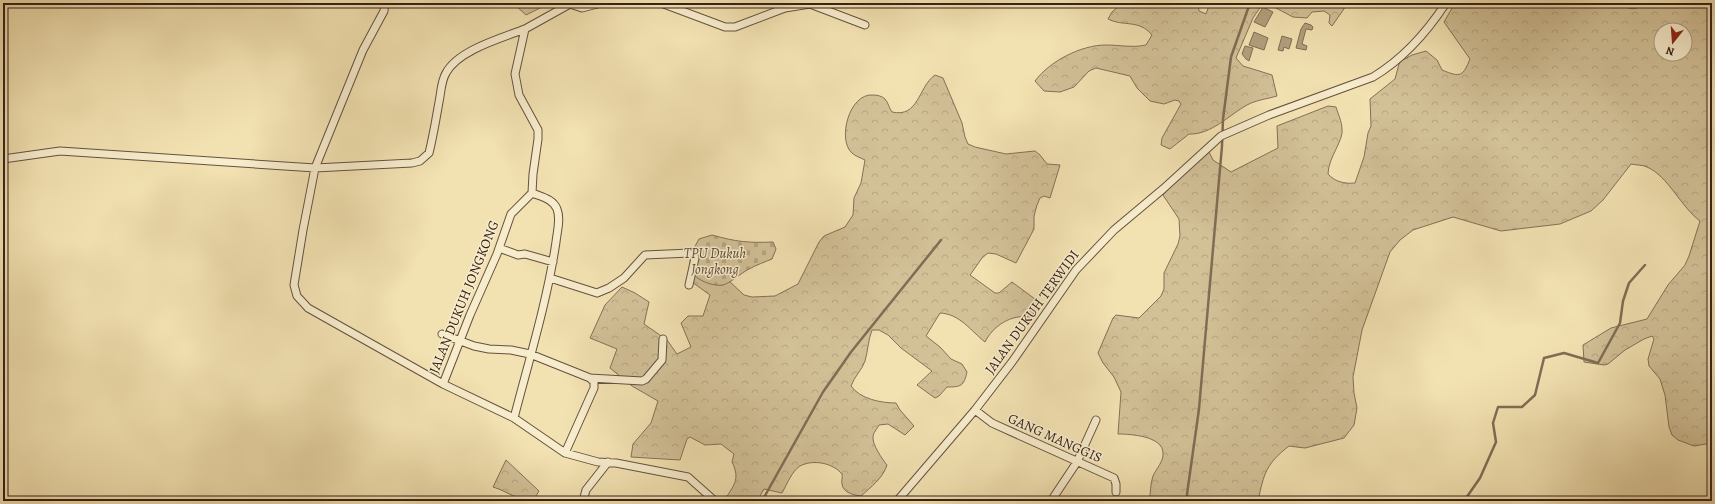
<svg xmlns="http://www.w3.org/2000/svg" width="1715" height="504" font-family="Alegreya,serif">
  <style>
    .grass { fill: url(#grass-tufts); stroke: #847058 }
    .forest { fill: url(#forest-crowns); stroke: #847058; fill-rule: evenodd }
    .cemetery { fill: url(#cemetery-stones); stroke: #847058 }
    .water { fill: #b2a07d; stroke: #806d55 }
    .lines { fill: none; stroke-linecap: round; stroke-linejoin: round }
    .stream { stroke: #806d55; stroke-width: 2.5 }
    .street-casing { stroke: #64513f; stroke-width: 9 }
    .street { stroke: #f7eccc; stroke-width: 7 }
    .labels { text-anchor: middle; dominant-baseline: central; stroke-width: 3; stroke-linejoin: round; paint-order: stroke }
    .park-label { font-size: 14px; font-style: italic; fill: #5c4938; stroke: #f7eccc }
    .street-label { font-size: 14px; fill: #352119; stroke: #f7eccc }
  </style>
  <defs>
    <pattern id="grass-tufts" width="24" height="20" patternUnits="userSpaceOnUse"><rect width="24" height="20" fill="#d2c097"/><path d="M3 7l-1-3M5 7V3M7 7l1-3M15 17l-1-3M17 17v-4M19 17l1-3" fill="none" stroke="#b5a582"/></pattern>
    <pattern id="forest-crowns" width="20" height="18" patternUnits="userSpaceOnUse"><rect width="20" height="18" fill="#d2c097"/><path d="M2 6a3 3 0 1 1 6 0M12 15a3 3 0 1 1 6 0" fill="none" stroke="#b5a582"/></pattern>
    <pattern id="cemetery-stones" width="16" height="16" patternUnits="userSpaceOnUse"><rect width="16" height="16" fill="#d2c097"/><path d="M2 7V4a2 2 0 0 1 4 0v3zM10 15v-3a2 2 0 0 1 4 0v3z" fill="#b5a582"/></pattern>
  </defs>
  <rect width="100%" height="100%" fill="#f2e1b1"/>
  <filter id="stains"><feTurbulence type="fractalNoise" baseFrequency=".005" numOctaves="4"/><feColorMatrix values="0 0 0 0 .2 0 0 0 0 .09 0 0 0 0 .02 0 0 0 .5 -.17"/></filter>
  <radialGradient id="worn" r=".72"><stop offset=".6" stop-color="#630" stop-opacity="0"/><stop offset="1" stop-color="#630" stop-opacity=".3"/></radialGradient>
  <path class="grass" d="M509 3H550L526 15 515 5Z"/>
  <path class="forest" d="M1122 3H1198L1199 11 1206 14 1210 3H1263L1253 18 1236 58 1243 66 1272 75 1277 96C1267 99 1256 100 1247 105 1229 115 1211 135 1189 134L1170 149 1161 145 1162 138 1181 104 1179 101 1175 100 1164 104 1150 101 1137 88 1130 76 1096 68 1089 71 1074 87 1060 92 1044 91 1035 81C1050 61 1081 45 1106 45 1120 45 1132 48 1146 45L1152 35C1139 19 1124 27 1108 19L1112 12Z
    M1264 3H1348L1332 26 1329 23 1330 15 1324 11 1312 12 1307 18 1293 17 1274 7Z
    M1455 3H1620C1629 11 1637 10 1645 3H1712V443L1694 446 1678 440 1672 435 1669 427 1665 395 1660 379 1649 366 1648 359 1654 339 1652 336 1644 339 1625 350 1608 364 1604 365 1584 362 1583 345 1611 328 1647 319 1668 285 1685 265 1689 256 1700 221C1681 207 1668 176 1647 167 1643 165 1636 165 1631 164L1603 200 1591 211 1560 224 1501 231 1453 217 1413 230 1400 240 1390 252 1362 330 1353 377 1354 393 1357 408 1354 425 1344 438 1305 448 1289 446C1266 464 1264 473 1258 501H1149C1151 493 1150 484 1153 476 1156 469 1164 461 1163 453 1163 436 1130 434 1118 434L1121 392 1114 377 1103 363 1098 353 1113 318 1116 315 1139 318 1161 296 1164 289V273L1178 244 1180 236 1179 219 1163 195 1208 150 1213 160 1231 172 1278 148 1277 126 1328 106 1336 107C1338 114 1342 122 1342 129 1344 140 1328 158 1328 174 1335 182 1345 184 1355 183L1364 157 1368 133 1371 126 1370 99 1395 79 1399 64 1401 61 1412 55 1426 51 1437 60 1442 70C1461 78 1463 76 1470 59L1444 22ZM1661 30H1685V54H1661Z
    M935 75 943 78 962 123 965 137 968 144 975 147 1006 154 1035 151 1040 155 1047 164 1060 165 1050 198 1044 196 1040 198 1037 205 1034 216V229L1016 263 996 254 988 253 982 258 970 275 995 293H999L1012 282 1035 299 1038 302V309L1030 317C1011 314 993 326 985 342 971 331 960 314 940 313L926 336 940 347 951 359 962 364 967 372C964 386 961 387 947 387L939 396 935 398 917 385 932 371 901 348 888 335 879 330H872C868 340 868 351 865 361 862 370 854 377 851 386 860 399 881 403 896 403L900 410 914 426 905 435 888 424 879 425C877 429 873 433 873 437 872 444 882 459 887 465 883 478 871 487 861 496 854 495 843 493 842 484 841 480 843 478 842 474 833 463 813 459 800 466 792 471 787 484 782 493L764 489 757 501H724C733 486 741 480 732 462L734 454 721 444 705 445 690 437 687 439 680 460 631 457 633 444 651 423 658 401 632 386 610 368 617 349 590 338 605 305 622 287 635 293 649 302 644 324 667 340 677 354 691 347 681 323 688 316H703L710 295 692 282 693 275 722 285 729 281 744 295 752 297 775 296 798 284 819 242 824 236 845 227 853 215 854 198 861 183 865 160C861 158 855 156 852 153 837 140 849 93 873 95 877 95 882 96 885 99 888 102 889 108 892 112 919 118 918 87 935 75Z
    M506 460 539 491 533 501C518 501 507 491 493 487Z"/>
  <path class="cemetery" d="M712 235C737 242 748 243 773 242L776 249 772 259C765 262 756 265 749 269 741 273 732 282 723 285 718 286 709 284 705 282 683 273 689 256 699 239Z"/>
  <path class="water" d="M1263 7 1273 12 1265 27 1254 22Z
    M1305 23 1311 25 1313 27 1312 30 1306 29 1302 44 1307 46 1306 50 1296 48 1301 29Z
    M1254 32 1268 38 1264 50 1249 45Z
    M1282 36 1292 39 1289 49 1284 47 1283 51 1278 50Z
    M1245 46 1253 48 1249 61 1246 59 1242 54Z"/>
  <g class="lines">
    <path class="stream" d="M762 501 823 392 851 352 941 240
      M1188 501 1187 494 1199 409 1222 146 1223 119 1231 57 1250 3
      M1464 501 1480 478 1496 442 1493 423 1498 407H1522L1535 395 1544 358 1564 353 1598 363 1620 323 1623 301 1629 283 1645 265"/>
    <g class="street-casing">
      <path id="street" d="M385 3 384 11 363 50 315 168 303 230 294 285 297 296 308 308 443 384 514 418 565 453 598 462 616 463 688 477 715 501
        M661 3 725 27H735L785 8 810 4 865 25
        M1709 3 1712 4
        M3 159 60 151 315 168 412 163 420 161 429 153C433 137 436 119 439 102 441 93 441 81 446 73 458 50 502 38 525 29
        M499 248 518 255 525 254 553 262
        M550 278 597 293 609 288 624 278 645 255 690 253 694 255 695 258 689 285
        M442 334 474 346 489 349 511 350 530 354 590 378 642 381 646 379 662 360 663 339
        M443 384 470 315 497 254 511 214 532 193 533 174 538 139V130L519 95 515 74 525 29 570 4 582 8 601 3
        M975 410 992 423 1114 478 1116 484V492
        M514 418C529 360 547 302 556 242 557 232 561 219 557 209 553 199 542 197 532 193
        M565 453 594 388V382L590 378
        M583 501 586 490 608 462
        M897 501 975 410 1012 362 1076 270 1114 230 1163 189 1221 136 1269 115 1373 77C1403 59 1427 32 1446 3
        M1051 501 1077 462 1096 420"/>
    </g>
    <use href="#street" class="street"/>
  </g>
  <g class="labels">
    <g class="park-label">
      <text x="715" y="253">TPU Dukuh<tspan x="715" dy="16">Jongkong</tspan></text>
    </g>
    <g class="street-label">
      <text transform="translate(464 297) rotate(-68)">JALAN DUKUH JONGKONG</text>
      <text transform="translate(1032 312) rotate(-54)">JALAN DUKUH TERWIDI</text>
      <text transform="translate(1055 438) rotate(24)">GANG MANGGIS</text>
    </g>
  </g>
  <rect width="1715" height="504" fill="none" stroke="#f2e1b1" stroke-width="16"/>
  <rect x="4" y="4" width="1707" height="496" fill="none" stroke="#352119" stroke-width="2"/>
  <rect x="8" y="8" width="1699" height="488" fill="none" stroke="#352119"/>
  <g transform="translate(1673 42) rotate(197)"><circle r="19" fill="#f7eccc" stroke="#a99b84"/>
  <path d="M0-3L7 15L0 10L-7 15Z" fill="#8f2418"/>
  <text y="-6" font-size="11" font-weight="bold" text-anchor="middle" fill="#352119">N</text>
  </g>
  <rect width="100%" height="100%" filter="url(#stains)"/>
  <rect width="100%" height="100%" fill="url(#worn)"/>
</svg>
